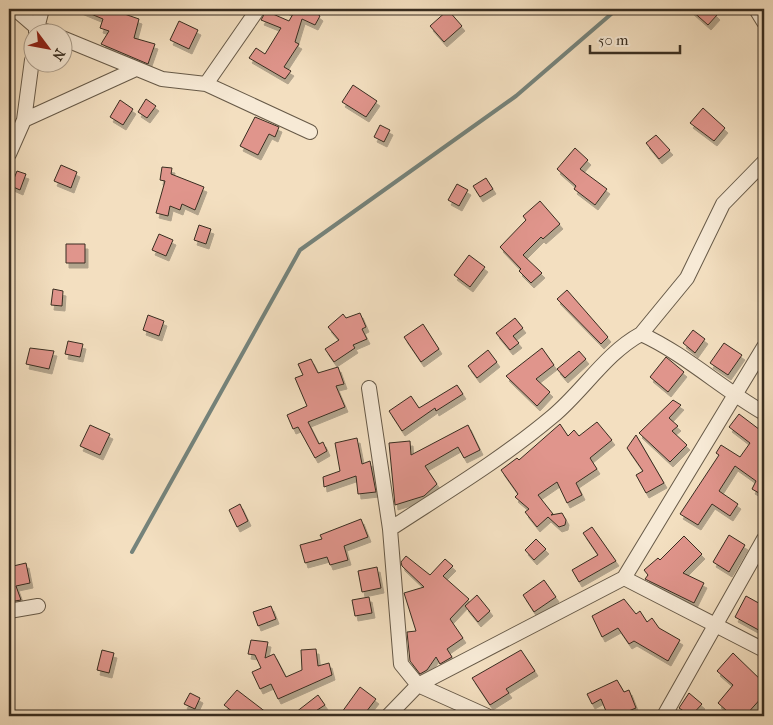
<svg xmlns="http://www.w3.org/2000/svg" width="773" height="725" font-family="'IM FELL French Canon',serif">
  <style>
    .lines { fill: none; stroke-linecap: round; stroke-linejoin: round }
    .stream { stroke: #75837b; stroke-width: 4 }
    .building { fill: #e0958c; stroke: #382d20; filter: url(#shadow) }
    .street-casing { stroke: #675a48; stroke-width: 16 }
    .street { stroke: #f7ead6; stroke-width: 14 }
  </style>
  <defs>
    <filter id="shadow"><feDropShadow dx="3" dy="5" stdDeviation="0" flood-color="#0004"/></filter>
  </defs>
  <rect width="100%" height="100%" fill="#f3dfc0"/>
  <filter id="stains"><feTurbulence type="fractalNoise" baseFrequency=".004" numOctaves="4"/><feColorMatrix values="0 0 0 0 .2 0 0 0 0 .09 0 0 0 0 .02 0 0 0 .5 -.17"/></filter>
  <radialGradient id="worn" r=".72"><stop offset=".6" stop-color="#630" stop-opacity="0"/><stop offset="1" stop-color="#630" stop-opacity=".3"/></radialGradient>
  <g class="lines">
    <path class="stream" d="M132 552 300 250 516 96 617 9"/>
  </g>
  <path class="building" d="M79 9H110L139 19 134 38 155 44 148 64 101 44 109 31 100 28 103 19Z
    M285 9H311L320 16 315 25 302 19 295 42 299 44 284 67 291 71 285 79 249 58 256 48 265 54 281 28 261 20 266 11 289 21 293 14Z
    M690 9H711L717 15 708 25Z
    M448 10 462 26 444 42 430 26Z
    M179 21 198 30 189 49 170 40Z
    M353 85 377 101 366 117 342 102Z
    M146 99 156 106 147 118 138 112Z
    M120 100 133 109 123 125 110 117Z
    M703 108 725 128 714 141 690 123Z
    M255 117 279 127 275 137 269 134 258 155 240 146Z
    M380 125 390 130 384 142 374 137Z
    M656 135 670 150 659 159 646 143Z
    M575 148 588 160 580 169 607 189 595 205 574 189 576 186 557 169Z
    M61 165 77 172 71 188 54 181Z
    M162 167 172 168 171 174 204 187 195 210 182 204 180 210 170 206 168 216 156 213 165 181 160 180Z
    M17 171 26 174 20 190 11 186Z
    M486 178 493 189 480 197 473 186Z
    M457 184 468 190 459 206 448 200Z
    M540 201 560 224 543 239 541 237 523 255 542 273 531 283 519 271 521 269 500 247 526 220 523 216Z
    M199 225 211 229 206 244 194 240Z
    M159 234 173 240 166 256 152 250Z
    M66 244H85V263H66Z
    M469 255 485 267 470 287 454 275Z
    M53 289 63 291 62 306 51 305Z
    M567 290 608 337 601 344 557 299Z
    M360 313 366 327 362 329 367 339 353 345 355 348 334 362 325 349 339 340 328 327 343 314 346 318Z
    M148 315 164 321 159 336 143 330Z
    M515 318 523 328 513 336 519 343 510 350 496 333Z
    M423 324 439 349 421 362 404 337Z
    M693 330 705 339 695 353 683 343Z
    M68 341 83 344 80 357 65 354Z
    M724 343 742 355 728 375 710 363Z
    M30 348 54 351 49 369 26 364Z
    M542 348 554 365 536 379 550 392 537 406 506 376Z
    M488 350 497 362 477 378 468 366Z
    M579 351 586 359 565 378 557 369Z
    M666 357 684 372 668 392 650 377Z
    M311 359 318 373 338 367 344 384 336 386 345 407 308 422 319 444 323 442 327 451 315 458 298 427 293 429 287 415 307 406 295 378 303 375 298 364Z
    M457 385 463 394 436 411 435 408 402 431 389 411 411 396 419 408Z
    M673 400 681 405 669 418 678 426 672 431 687 445 670 462 639 433Z
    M739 414 764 433V461L760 466 764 468V496L752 489 756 481 735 466 719 491 738 504 730 516 712 504 698 525 680 514 719 455 716 453 721 445 740 457 750 443 729 427Z
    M597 422 612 440 590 458 597 469 576 483 582 495 567 503 557 482 538 495 553 514 551 515 562 513 566 520 565 525 559 527 548 517 537 527 525 512 529 509 515 497 518 494 501 470 517 458 519 460 560 424 568 436 574 430 579 436Z
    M90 425 110 434 100 455 80 446Z
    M468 425 480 450 464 458 458 447 425 466 437 484 424 496 395 505 389 443 410 441 411 455Z
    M636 435 664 483 646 493 636 475 643 471 627 448Z
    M357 438 362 464 370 461 376 492 358 494 356 476 324 487 323 477 340 471 335 443Z
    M240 504 248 521 237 527 229 510Z
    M361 519 368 537 344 546 348 560 330 565 327 557 305 563 300 545 322 539 320 535Z
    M592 527 616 561 579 582 572 570 598 555 583 533Z
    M729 535 745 545 729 572 713 562Z
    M684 536 702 554 683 573 704 583 694 603 645 579 648 575 644 570 658 558 660 560Z
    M536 539 546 549 534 560 525 550Z
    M406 556 430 575 445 559 453 566 443 576 469 599 450 619 463 638 447 649 452 657 440 664 436 657 427 670 420 674 410 661 407 632 416 631 404 593 424 587 402 566 401 562Z
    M26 563 30 583 16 586 21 600 9 602V567Z
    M377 567 381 588 362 592 358 571Z
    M544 580 556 597 534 612 523 595Z
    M477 595 490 611 478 622 465 606Z
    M746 596 764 606V633L735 617Z
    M369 597 372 613 355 616 352 600Z
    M624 599 636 614 640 611 647 622 652 618 659 628 680 640 668 661 634 641 629 644 618 628 602 637 592 616Z
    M271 606 276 619 258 626 253 612Z
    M251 640 268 642 265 658 274 654 286 677 302 670 301 650 316 649 318 666 329 663 332 675 278 699 271 684 260 689 252 672 261 668 255 655 248 654Z
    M102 650 114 653 109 673 97 670Z
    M521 650 535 671 506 689 509 693 490 705 472 678Z
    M733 653 764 683V695L745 716H722L727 711 718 703 733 685 717 671Z
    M617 680 624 692 629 690 636 708 616 716H608L601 699 592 704 587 694Z
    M360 687 376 699 363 716H348L342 712Z
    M237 690 271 716H238L224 705Z
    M190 693 200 698 195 709 184 704Z
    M689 693 702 704 691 716 679 708Z
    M318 695 325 705 308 716H291Z"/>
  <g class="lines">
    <g class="street-casing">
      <path id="street" d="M15 9 37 28 48 32
        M756 9 764 22
        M36 32 42 9
        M62 38 162 79 206 84 310 132
        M206 84 258 9
        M24 120 136 69
        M9 154 24 120 32 60
        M641 334 687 278 723 204 764 162
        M369 388 390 529 401 664 418 685 487 716
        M390 529C445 493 502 459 553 416 583 391 606 353 641 334 685 354 722 389 764 413
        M624 578 764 347
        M9 611 38 606
        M388 716 418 685 624 578 764 650
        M664 716 764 539"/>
    </g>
    <use href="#street" class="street"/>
  </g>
  <rect width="773" height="725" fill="none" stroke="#f3dfc0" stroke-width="30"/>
  <rect x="10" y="10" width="753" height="705" fill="none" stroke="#382d20" stroke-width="2.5"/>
  <rect x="15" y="15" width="743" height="695" fill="none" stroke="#382d20"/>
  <g transform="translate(48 48) rotate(122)"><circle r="24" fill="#f7ead6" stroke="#ab9e8d"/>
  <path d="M0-4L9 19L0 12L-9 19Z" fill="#8f2418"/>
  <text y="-8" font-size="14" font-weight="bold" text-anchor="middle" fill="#382d20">N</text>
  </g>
  <path d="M590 45v8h90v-8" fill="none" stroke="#382d20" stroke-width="2.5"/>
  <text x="598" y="45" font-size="15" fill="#382d20" stroke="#f7ead6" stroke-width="4" paint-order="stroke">50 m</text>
  <rect width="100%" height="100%" filter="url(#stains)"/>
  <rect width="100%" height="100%" fill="url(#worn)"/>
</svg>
